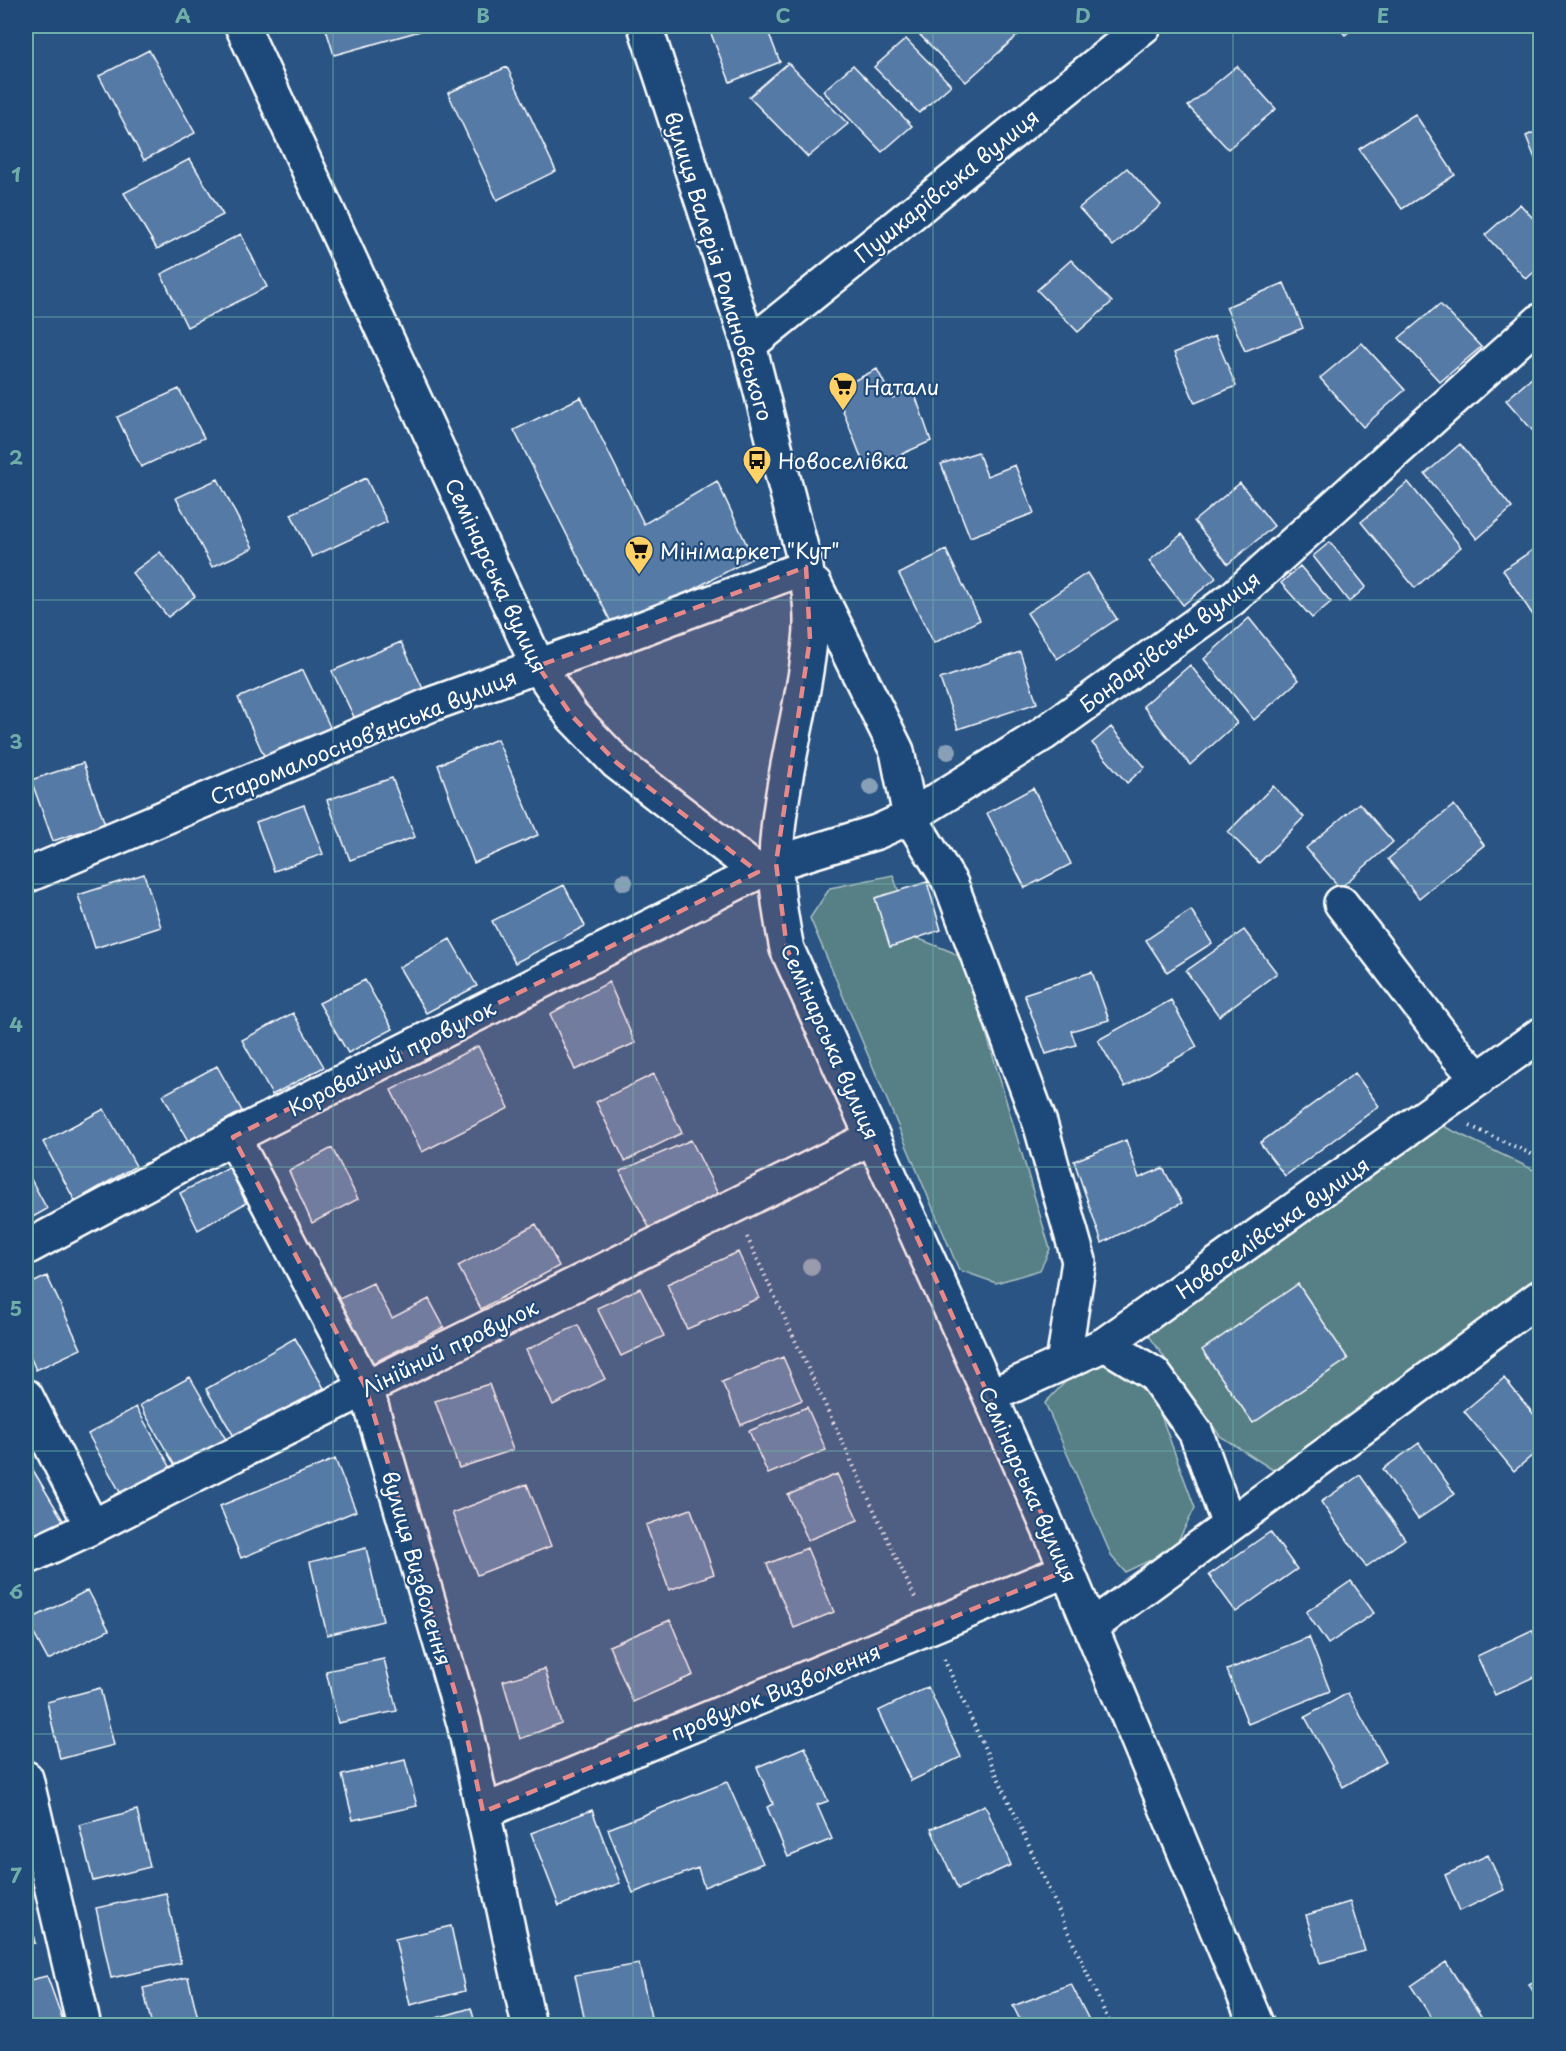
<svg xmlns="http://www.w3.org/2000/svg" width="1566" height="2051" font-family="'Playpen Sans',sans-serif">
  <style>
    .green { fill: #578086; stroke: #abc0c2; stroke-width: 1.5 }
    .building { fill: #577aa6; stroke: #fff; stroke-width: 1.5 }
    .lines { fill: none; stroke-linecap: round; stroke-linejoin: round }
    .minor-casing { stroke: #fff; stroke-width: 38 }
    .path { stroke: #fff; stroke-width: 4; stroke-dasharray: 1.5 4.5; stroke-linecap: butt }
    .minor { stroke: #1f4a7a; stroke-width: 33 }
    .tree { fill: #88a0b7 }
    .marked { fill: #e88989; fill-opacity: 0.2; stroke: #e88989; stroke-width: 4.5; stroke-dasharray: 12 8; stroke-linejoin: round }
    .grid { fill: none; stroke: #6fada8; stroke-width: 1.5; stroke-opacity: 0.55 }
    .labels { text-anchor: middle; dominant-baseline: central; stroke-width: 4.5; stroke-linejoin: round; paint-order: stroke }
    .street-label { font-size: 21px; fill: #fff; stroke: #1f4a7a }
    .poi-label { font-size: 21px; fill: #fff; stroke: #1f4a7a; text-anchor: start }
    .neatline { fill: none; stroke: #6fada8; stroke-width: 2 }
    .grid-label { font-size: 20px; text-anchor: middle; font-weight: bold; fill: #6fada8 }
  </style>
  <rect width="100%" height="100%" fill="#2a5483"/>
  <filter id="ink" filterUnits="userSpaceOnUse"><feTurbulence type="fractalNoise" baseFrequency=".0167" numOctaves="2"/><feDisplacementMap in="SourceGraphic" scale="12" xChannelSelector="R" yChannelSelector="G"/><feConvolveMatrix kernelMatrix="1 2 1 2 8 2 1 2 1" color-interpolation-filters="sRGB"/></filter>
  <g filter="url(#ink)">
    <path class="green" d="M893 875 914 937 952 952 965 961 1050 1249 1040 1270 996 1283 959 1270 810 918 830 888Z
      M1443 1126 1540 1173V1280L1273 1470 1220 1436 1147 1333Z
      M1108 1359 1149 1383 1195 1508 1174 1549 1125 1572 1112 1557 1045 1403 1071 1376Z"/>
    <path class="building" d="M325 26H438L334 55Z
      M708 26H766L780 62 730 82Z
      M929 26H1009L1018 35 966 82 919 34Z
      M1337 26H1356L1345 35Z
      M906 39 951 85 919 113 874 67Z
      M149 50 195 133 144 160 99 76Z
      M788 63 848 124 808 157 749 97Z
      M853 65 912 126 882 152 823 91Z
      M1237 66 1276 109 1228 149 1188 106Z
      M507 67 556 171 497 200 448 93Z
      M1415 114 1455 175 1402 209 1359 149Z
      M1540 130V171L1526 136Z
      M190 159 223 215 157 249 124 193Z
      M1127 168 1161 205 1113 246 1079 208Z
      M1520 204 1540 226V267L1526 279 1485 235Z
      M241 234 267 287 187 327 161 274Z
      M1071 260 1112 302 1078 332 1037 290Z
      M1284 283 1303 328 1245 351 1226 307Z
      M1440 304 1481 347 1440 382 1399 338Z
      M1215 336 1236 386 1195 403 1174 353Z
      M1362 343 1405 390 1363 427 1320 378Z
      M877 369 892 398 913 389 931 441 866 470 835 390Z
      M1540 371V439L1506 400Z
      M179 389 204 438 141 467 117 417Z
      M581 397 644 524 717 481 753 558 615 630 514 430Z
      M1460 444 1512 508 1477 539 1425 474Z
      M978 452 987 476 1015 465 1034 513 970 537 941 464Z
      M366 478 387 522 312 557 291 514Z
      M218 479 253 548 212 567 176 498Z
      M1408 482 1461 547 1415 588 1361 522Z
      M1240 483 1274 526 1228 564 1194 521Z
      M1182 534 1216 578 1183 605 1149 561Z
      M1330 542 1366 587 1349 602 1313 556Z
      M1540 545V626L1503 570Z
      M946 550 980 620 934 643 899 574Z
      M160 552 195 596 168 617 132 573Z
      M1300 566 1331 602 1312 618 1281 583Z
      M1087 573 1117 619 1057 659 1027 613Z
      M1249 618 1299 680 1254 720 1204 659Z
      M401 642 425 693 356 721 332 671Z
      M1020 652 1037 703 958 729 940 679Z
      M1190 665 1237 723 1190 765 1143 706Z
      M303 670 331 729 265 758 238 698Z
      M1111 727 1145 767 1127 783 1092 743Z
      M497 739 538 835 474 863 438 765Z
      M83 763 105 824 53 841 31 780Z
      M392 778 415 837 350 860 327 800Z
      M1273 786 1304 817 1259 863 1228 832Z
      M1033 788 1071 864 1025 888 987 813Z
      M1359 803 1393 842 1340 888 1306 848Z
      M304 805 323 854 274 871 256 822Z
      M1454 805 1484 845 1419 898 1388 859Z
      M144 874 161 927 95 948 78 895Z
      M927 882 941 930 890 947 875 898Z
      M564 885 585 926 515 963 492 921Z
      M1191 910 1212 943 1167 972 1146 940Z
      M1244 930 1277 973 1219 1016 1186 971Z
      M450 939 477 986 426 1013 399 967Z
      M1092 972 1109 1020 1071 1031 1076 1045 1046 1054 1024 994Z
      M365 980 393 1029 348 1053 319 1003Z
      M609 982 635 1043 575 1070 550 1014Z
      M1171 1000 1197 1047 1125 1087 1098 1040Z
      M293 1013 324 1067 272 1095 242 1040Z
      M478 1046 509 1108 422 1152 391 1090Z
      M217 1066 242 1111 188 1141 163 1095Z
      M1355 1073 1379 1106 1285 1176 1260 1143Z
      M654 1074 682 1133 625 1161 596 1102Z
      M104 1109 136 1166 75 1201 43 1142Z
      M691 1140 720 1198 651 1231 620 1171Z
      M1126 1140 1139 1178 1163 1168 1182 1203 1102 1243 1074 1161Z
      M332 1148 358 1199 312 1223 289 1171Z
      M229 1167 246 1203 198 1230 180 1193Z
      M26 1170 47 1209 26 1221Z
      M536 1224 559 1266 481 1309 458 1266Z
      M738 1252 759 1298 687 1329 667 1284Z
      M47 1276 81 1349 36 1370 26 1347V1286Z
      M373 1283 392 1318 429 1299 444 1327 369 1365 339 1299Z
      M1298 1284 1348 1359 1253 1423 1202 1350Z
      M640 1288 664 1336 621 1356 597 1308Z
      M578 1325 605 1379 553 1405 526 1350Z
      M295 1338 324 1388 235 1438 206 1389Z
      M783 1357 802 1400 741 1425 722 1382Z
      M190 1377 228 1443 178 1471 140 1405Z
      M1504 1378 1540 1422V1449L1514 1471 1464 1411Z
      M489 1384 513 1450 459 1468 435 1401Z
      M136 1407 175 1475 126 1503 88 1434Z
      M807 1407 826 1450 768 1474 749 1431Z
      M1419 1443 1455 1494 1418 1519 1383 1469Z
      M335 1459 356 1511 241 1558 220 1506Z
      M30 1465 64 1522 26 1539V1467Z
      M837 1474 858 1520 808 1540 788 1495Z
      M1360 1475 1405 1539 1366 1567 1321 1502Z
      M527 1484 551 1546 477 1575 452 1513Z
      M691 1509 714 1574 669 1590 646 1525Z
      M1270 1532 1297 1569 1236 1612 1209 1575Z
      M366 1548 383 1621 327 1635 310 1562Z
      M807 1548 834 1612 794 1628 767 1564Z
      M1351 1581 1374 1613 1328 1644 1306 1612Z
      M88 1590 109 1630 48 1660 27 1621Z
      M670 1620 693 1675 633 1702 609 1646Z
      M1532 1630 1540 1648V1674L1495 1695 1477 1656Z
      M1309 1637 1330 1691 1248 1724 1227 1670Z
      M384 1659 397 1711 338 1723 326 1671Z
      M545 1669 561 1723 520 1739 503 1681Z
      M928 1687 961 1757 911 1781 878 1711Z
      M100 1688 114 1745 60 1759 47 1702Z
      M1348 1693 1386 1762 1343 1787 1305 1717Z
      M805 1747 828 1801 817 1805 832 1839 788 1857 767 1807 773 1804 757 1767Z
      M405 1760 417 1806 353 1820 342 1775Z
      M727 1782 763 1863 704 1887 698 1868 633 1893 608 1829Z
      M985 1805 1011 1865 958 1889 931 1829Z
      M137 1810 150 1867 93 1881 79 1825Z
      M592 1810 620 1883 559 1906 531 1833Z
      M1488 1855 1504 1890 1460 1911 1445 1875Z
      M166 1893 181 1963 111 1978 96 1908Z
      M1350 1902 1365 1951 1320 1963 1306 1915Z
      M26 1904 35 1943 26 1945Z
      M451 1926 465 1991 410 2005 395 1939Z
      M1446 1962 1483 2019 1474 2026H1437L1411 1986Z
      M639 1964 651 2017 606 2026H586L575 1975Z
      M47 1976 65 2026H26V1981Z
      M188 1977 199 2023 189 2026H152L143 1988Z
      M1540 1978V2004L1529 1984Z
      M1071 1984 1092 2026H1023L1013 2006Z
      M471 2008 476 2026H409Z
      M1426 2018 1429 2026H1408Z"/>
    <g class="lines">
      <g class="minor-casing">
        <path id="minor" d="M242 26 538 666 572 716 617 763 758 872 776 863 877 832 910 817 1043 734 1233 598 1540 321
          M645 26 749 345 806 567C809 592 813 616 810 641 804 704 784 766 778 830 773 871 779 909 787 949L990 1396 1067 1570 1257 2026
          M749 345 1144 26
          M815 585 897 751 910 817 951 884 1040 1123 1079 1261 1063 1363
          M26 876 432 704 638 630 806 567
          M1341 903 1457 1055 1479 1079
          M233 1137 366 1388 464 1723 529 2026
          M26 1248 233 1137 758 872
          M1105 1344 1154 1374 1196 1433 1229 1525
          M26 1396 92 1527
          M990 1396 1105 1344 1540 1035
          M26 1558 92 1527 366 1388 873 1137
          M1091 1627 1540 1297
          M26 1778 84 2026
          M483 1812 1067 1570"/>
      </g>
      <path class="path" d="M1470 1126 1540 1158
        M747 1237 915 1598
        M944 1659 1111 2026"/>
      <use href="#minor" class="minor"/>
    </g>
    <g class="tree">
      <circle cx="948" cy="751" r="9"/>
      <circle cx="871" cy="787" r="9"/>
      <circle cx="624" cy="882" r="9"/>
      <circle cx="811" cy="1267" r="9"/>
    </g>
  </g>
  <path class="marked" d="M806 567 810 639 776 863 787 949 1067 1570 483 1812 464 1723 366 1388 233 1137 758 872 617 763 572 716 538 666Z"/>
  <path class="grid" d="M333 26V2026M633 26V2026M933 26V2026M1233 26V2026M26 317H1540M26 600H1540M26 884H1540M26 1167H1540M26 1451H1540M26 1734H1540"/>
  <defs>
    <g id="supermarket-pin" transform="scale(1.5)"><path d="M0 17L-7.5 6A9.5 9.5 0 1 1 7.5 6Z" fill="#ffd166" stroke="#1f4a7a"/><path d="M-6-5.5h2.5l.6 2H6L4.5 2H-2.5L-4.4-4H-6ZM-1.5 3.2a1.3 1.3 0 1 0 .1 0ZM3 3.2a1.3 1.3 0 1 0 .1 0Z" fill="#111"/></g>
    <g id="bus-pin" transform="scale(1.5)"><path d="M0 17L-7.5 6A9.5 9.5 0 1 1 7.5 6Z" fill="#ffd166" stroke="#1f4a7a"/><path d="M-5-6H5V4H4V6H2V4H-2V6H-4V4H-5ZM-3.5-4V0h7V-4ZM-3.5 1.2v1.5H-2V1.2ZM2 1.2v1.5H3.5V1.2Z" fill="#111"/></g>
  </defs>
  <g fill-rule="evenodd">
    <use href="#supermarket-pin" x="843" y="386"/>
    <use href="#bus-pin" x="757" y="460"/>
    <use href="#supermarket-pin" x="639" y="550"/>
  </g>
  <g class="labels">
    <g class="street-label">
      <text transform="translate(946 185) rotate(-39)">Пушкарівська вулиця</text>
      <text transform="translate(720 266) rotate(73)">вулиця Валерія Романовського</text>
      <text transform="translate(497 575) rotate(65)">Семінарська вулиця</text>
      <text transform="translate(1169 641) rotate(-37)">Бондарівська вулиця</text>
      <text transform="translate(363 736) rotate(-22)">Старомалооснов’янська вулиця</text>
      <text transform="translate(831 1041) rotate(66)">Семінарська вулиця</text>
      <text transform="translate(391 1057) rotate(-27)">Коровайний провулок</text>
      <text transform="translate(1272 1227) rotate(-35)">Новоселівська вулиця</text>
      <text transform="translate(449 1347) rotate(-26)">Лінійний провулок</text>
      <text transform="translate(1029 1484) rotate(66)">Семінарська вулиця</text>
      <text transform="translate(418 1568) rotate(74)">вулиця Визволення</text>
      <text transform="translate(775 1691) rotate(-22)">провулок Визволення</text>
    </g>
    <g class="poi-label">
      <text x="864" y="386">Натали</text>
      <text x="778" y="460">Новоселівка</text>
      <text x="660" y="550">Мінімаркет "Кут"</text>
    </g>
  </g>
  <rect width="1566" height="2051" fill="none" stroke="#1f4a7a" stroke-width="66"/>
  <rect x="33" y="33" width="1500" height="1985" class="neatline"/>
  <g class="grid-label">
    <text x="183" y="23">A</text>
    <text x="483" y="23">B</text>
    <text x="783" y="23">C</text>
    <text x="1083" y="23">D</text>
    <text x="1383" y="23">E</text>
    <text x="16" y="182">1</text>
    <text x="16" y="465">2</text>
    <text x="16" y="749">3</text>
    <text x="16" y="1032">4</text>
    <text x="16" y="1316">5</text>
    <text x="16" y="1599">6</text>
    <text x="16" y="1883">7</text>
  </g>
</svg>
